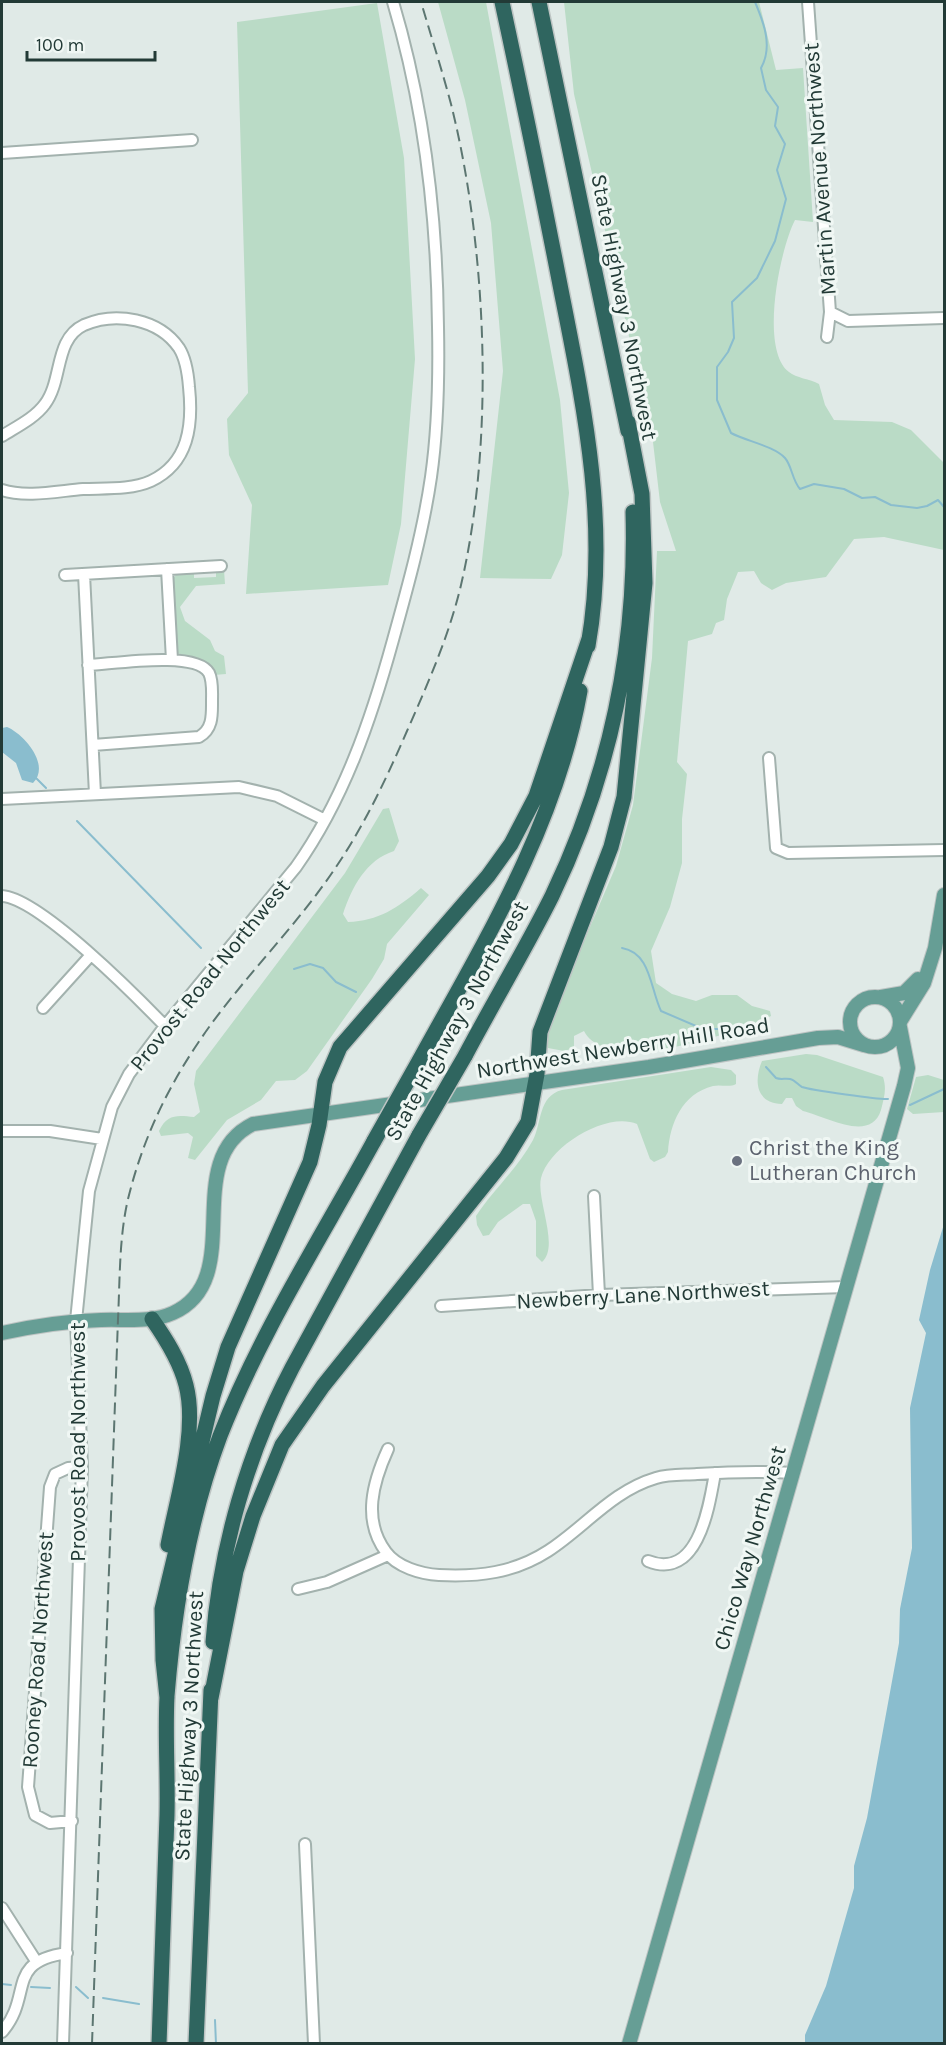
<svg xmlns="http://www.w3.org/2000/svg" width="946" height="2045" font-family="Karla,sans-serif">
  <style>
    .green { fill: #badbc6 }
    .water { fill: #8abdce }
    .lines { fill: none; stroke-linecap: round; stroke-linejoin: round }
    .stream { stroke: #8abdce; stroke-width: 2 }
    .minor-casing { stroke: #a3b2ae; stroke-width: 14 }
    .major-casing { stroke: #bdc4c3; stroke-width: 16 }
    .highway-casing { stroke: #bdc4c3; stroke-width: 18 }
    .minor { stroke: #fff; stroke-width: 10 }
    .major { stroke: #669e95; stroke-width: 14 }
    .highway { stroke: #2f655f; stroke-width: 15 }
    .rail { stroke: #5c7671; stroke-width: 2; stroke-dasharray: 12 6; stroke-linecap: butt }
    .highway-bridge-casing { stroke: #bdc4c3; stroke-width: 18; stroke-linecap: butt }
    .highway-bridge { stroke: #2f655f; stroke-width: 15 }
    .worship-dot { fill: #6b7280; stroke: #f0f7f4; stroke-width: 2 }
    .labels { text-anchor: middle; dominant-baseline: central; stroke-width: 6; stroke-linejoin: round; paint-order: stroke }
    .street-label { font-size: 22px; fill: #223a36; stroke: #f0f7f4 }
    .worship-label { font-size: 22px; fill: #5b616d; stroke: #f0f7f4; text-anchor: start }
  </style>
  <rect width="100%" height="100%" fill="#e0eae7"/>
  <path class="green" d="M438 2H486L560 400 569 493 562 555 551 579 480 578 503 371 491 223 465 100Z
    M564 2H759L776 70 803 68 813 222 795 220C780 249 759 349 789 372 796 378 810 379 819 384L825 405 834 420 892 422 911 430 944 463V550L884 537 854 539 826 577 786 583 772 590 761 583 754 571 738 572 727 599 724 620 716 623 712 634 688 641 677 762 687 774 682 819V863L670 907 651 951 656 983 672 994 696 1001 712 995H737L752 1006 770 1011 771 1016C735 1033 608 1077 584 1031L574 1036V1048L564 1051 548 1048 546 1041 552 1016 616 866 633 805 652 658 657 551H676L660 502 653 442 574 94Z
    M377 3 404 158 415 359 401 524 388 585 246 594 252 505 229 455 227 419 248 393 237 22Z
    M216 570H224L225 584 196 586 180 607 185 621 210 640 215 651 224 656 226 674 214 675 202 661 177 653 173 579 177 573 194 571V578L216 577Z
    M389 808 399 841 394 851C366 860 352 887 343 914L348 922C378 921 398 908 421 888L429 895 387 944 384 959 372 979 307 1071 295 1080 276 1081 261 1100 227 1120 195 1160 188 1158 193 1137 188 1133 161 1136 159 1131C167 1114 177 1115 194 1117L200 1112 194 1084 196 1071 345 873 383 809Z
    M806 1054 817 1055 883 1077C887 1089 884 1098 881 1110 871 1143 827 1117 803 1111L796 1106 792 1098H786L782 1104C755 1103 754 1080 762 1061Z
    M711 1067 731 1070 736 1075V1084C729 1088 721 1084 713 1086 682 1094 670 1123 668 1152L665 1157 654 1162 650 1159 637 1124C607 1111 549 1146 541 1178 536 1199 560 1247 542 1262L536 1256V1221L530 1204H523L498 1222 489 1235 483 1236 477 1225 476 1216C493 1190 518 1168 533 1140 542 1123 538 1096 562 1090Z
    M928 1075 944 1080V1112L913 1114 907 1109 916 1077Z"/>
  <path class="water" d="M7 727C24 734 51 765 33 783L22 780 16 763 2 752V728Z
    M944 1224V2043H805V2035L826 1986 854 1888V1866L867 1818 899 1643 900 1609 912 1548 910 1408 926 1333 919 1320 930 1270Z"/>
  <g class="lines">
    <path class="stream" d="M755 2C764 23 773 47 761 68L766 90 778 107 775 126 785 144 777 170 786 199 775 241 757 278 732 302 734 338 728 352 717 367V400L731 433C746 441 774 446 785 458 792 466 792 480 800 489L814 484 844 489 862 498 875 497 891 505 917 508 927 506 938 500 944 507
      M35 777 46 788
      M77 821 201 948
      M622 948C651 953 650 988 661 1011L703 1029H720L731 1033
      M294 969 310 964 323 968 336 982 356 992
      M766 1067 776 1078C781 1080 785 1078 790 1079 795 1080 798 1085 802 1087 810 1090 882 1100 888 1099
      M910 1105 944 1089
      M2 1984 11 1985
      M31 1987 50 1988
      M76 1987 88 1998
      M103 1998 139 2004
      M215 2020 216 2044"/>
    <g class="minor-casing">
      <path id="minor" d="M808 2 830 312 827 337
        M2 153 192 140
        M830 312 848 321 944 318
        M2 436C16 427 35 418 45 404 63 380 54 339 84 325 116 311 159 319 179 348 186 359 188 374 189 387 193 425 189 463 151 481 131 490 105 488 83 489 58 491 26 498 2 490
        M167 569 172 660
        M84 574 95 794
        M65 575 221 566
        M88 665C113 664 196 650 209 673 213 681 212 692 212 701 212 715 213 729 199 737L93 745
        M769 758 776 848 788 853 944 850
        M2 799 239 787 277 796 325 820
        M2 896C39 898 136 996 165 1026
        M43 1008 90 956
        M2 1131H50L102 1139
        M594 1196 599 1295
        M441 1306 600 1295 846 1287
        M388 1449C373 1482 362 1520 386 1552 397 1567 421 1574 439 1575 478 1577 514 1573 548 1551 585 1527 612 1491 656 1478 669 1474 684 1475 697 1474 729 1472 760 1471 793 1473
        M648 1561C698 1581 709 1507 715 1473
        M298 1589 327 1582 388 1555
        M72 1821 50 1823 35 1815 28 1787 50 1487 55 1474 68 1468 82 1467
        M305 1844 314 2044
        M2 1908 36 1961
        M2 2032C34 1995 4 1962 67 1953
        M63 2044 82 1467 76 1321 89 1191 112 1107 129 1074 165 1026 296 867C344 799 371 720 393 640 408 586 423 532 431 477 438 428 439 377 438 327 437 216 425 109 393 2"/>
    </g>
    <g class="major-casing">
      <path id="major" d="M850 1022a25 25 0 1 1 50 0a25 25 0 1 1-50 0Z
        M881 997 904 993 918 979
        M901 1020 924 983 935 948 944 895
        M2 1333C34 1326 67 1321 101 1320 125 1319 151 1323 173 1313 249 1279 178 1161 253 1124L649 1067 818 1038 838 1037 864 1045
        M629 2044 904 1086 908 1068 900 1027"/>
    </g>
    <g class="highway-casing">
      <path id="highway" d="M502 2C523 99 543 197 562 295 585 411 609 528 588 646
        M539 2 628 431
        M465 1056C493 1003 525 950 552 896 610 775 637 646 633 512
        M419 1061C484 943 556 826 580 691
        M152 1319C166 1339 180 1361 186 1385 198 1431 177 1498 168 1545
        M213 1642C220 1548 248 1452 292 1368L419 1135
        M167 1698 163 1660 162 1609 213 1396 228 1347 310 1162 319 1125 325 1082 340 1047 488 876 511 844 536 796 589 639
        M211 1698 236 1571 253 1516 282 1445 323 1386 506 1158 528 1122 537 1074 540 1032 611 847 624 797 645 583 642 494 628 422
        M159 2044C162 1967 165 1891 167 1815 168 1776 165 1736 167 1696 174 1609 189 1519 220 1436 260 1333 321 1238 374 1141
        M196 2044 211 1690"/>
    </g>
    <use href="#minor" class="minor"/>
    <use href="#major" class="major"/>
    <use href="#highway" class="highway"/>
    <path class="rail" d="M92 2044 118 1319C120 1279 119 1238 128 1199 142 1142 165 1092 198 1043 240 980 296 928 338 864 366 822 387 777 407 731 428 683 449 636 461 585 495 440 487 248 451 104 442 70 431 36 421 2"/>
    <g class="highway-bridge-casing">
      <path id="highway-bridge" d="M419 1135 465 1056
        M374 1141 419 1061"/>
    </g>
    <use href="#highway-bridge" class="highway-bridge"/>
  </g>
  <circle class="worship-dot" cx="737" cy="1161" r="6"/>
  <g class="labels">
    <g class="street-label">
      <text transform="translate(820 169) rotate(-94)">Martin Avenue Northwest</text>
      <text transform="translate(624 307) rotate(79)">State Highway 3 Northwest</text>
      <text transform="translate(210 975) rotate(-51)">Provost Road Northwest</text>
      <text transform="translate(457 1021) rotate(-61)">State Highway 3 Northwest</text>
      <text transform="translate(623 1048) rotate(-9)">Northwest Newberry Hill Road</text>
      <text transform="translate(643 1295) rotate(-3)">Newberry Lane Northwest</text>
      <text transform="translate(78 1442) rotate(-90)">Provost Road Northwest</text>
      <text transform="translate(750 1548) rotate(-74)">Chico Way Northwest</text>
      <text transform="translate(38 1650) rotate(-86)">Rooney Road Northwest</text>
      <text transform="translate(189 1726) rotate(-87)">State Highway 3 Northwest</text>
    </g>
    <g class="worship-label">
      <text x="749" y="1148">Christ the King<tspan x="749" dy="25">Lutheran Church</tspan></text>
    </g>
  </g>
  <rect width="946" height="2045" fill="none" stroke="#223a36" stroke-width="6"/>
  <path d="M27 51v9h128v-9" fill="none" stroke="#223a36" stroke-width="3"/>
  <text x="36" y="51" font-size="18" fill="#223a36" stroke="#f0f7f4" stroke-width="4.5" paint-order="stroke">100 m</text>
</svg>
